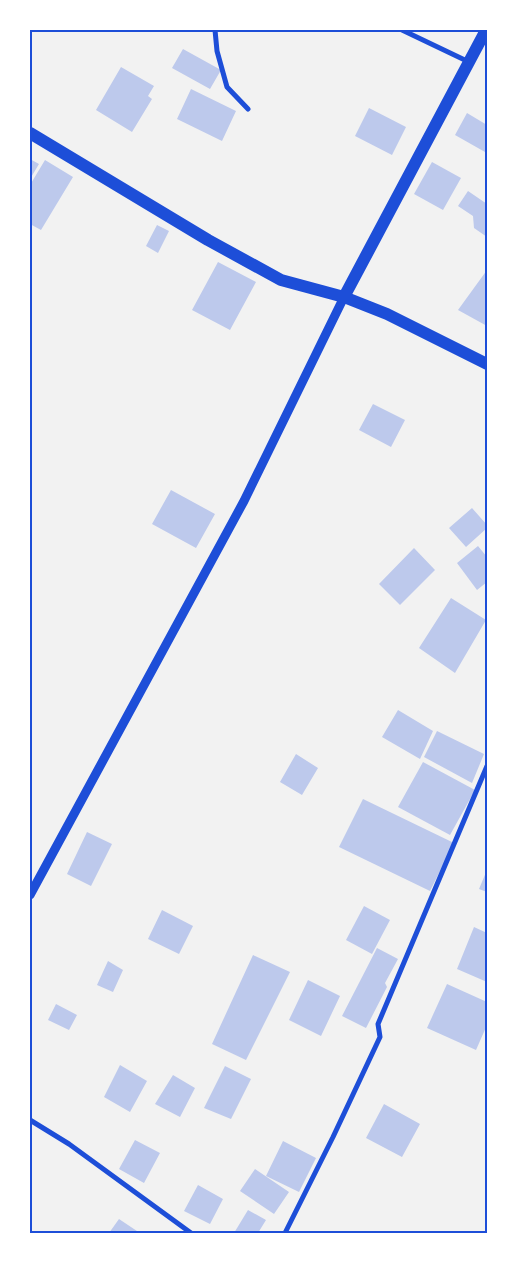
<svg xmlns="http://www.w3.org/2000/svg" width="517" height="1263" font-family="'Titillium Web',sans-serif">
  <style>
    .building { fill: #bdc9ec }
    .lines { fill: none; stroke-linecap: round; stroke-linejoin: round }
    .minor { stroke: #1d4ed8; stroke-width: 5 }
    .tertiary { stroke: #1d4ed8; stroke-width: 9 }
    .primary { stroke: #1d4ed8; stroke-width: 12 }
    .neatline { fill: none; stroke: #1d4ed8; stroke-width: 2 }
  </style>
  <rect width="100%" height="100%" fill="#f2f2f2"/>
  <path class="building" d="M183 49 221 70 210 89 172 68Z
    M121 67 154 86 148 96 152 99 132 132 96 110Z
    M191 89 236 111 222 141 177 119Z
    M369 108 406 127 392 155 355 136Z
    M467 113 487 125V148L485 152 455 135Z
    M30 159 39 164 30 179Z
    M45 160 73 177 41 230 30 224V185Z
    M432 162 461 178 443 210 414 194Z
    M468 191 487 204V237L474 228 473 216 458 206Z
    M157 225 169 231 158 253 146 246Z
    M218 262 256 282 230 330 192 310Z
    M487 270V326L458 310Z
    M373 404 405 420 391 447 359 430Z
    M171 490 215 514 196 548 152 524Z
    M472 508 487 525V528L466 547 449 528Z
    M478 546 487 557V582L477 590 457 563Z
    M414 548 435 570 400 605 379 584Z
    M451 598 486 620 455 673 419 648Z
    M398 710 433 731 420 759 382 737Z
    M437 731 484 754 472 783 424 757Z
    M296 754 318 768 302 795 280 782Z
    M423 762 475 790 450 835 398 807Z
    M363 799 454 843 430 891 339 847Z
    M87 832 112 844 91 886 67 874Z
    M487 870V892L479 889Z
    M364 906 390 920 372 954 346 940Z
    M162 910 193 926 179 954 148 939Z
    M474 927 487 933V982L457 969Z
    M377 948 398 959 385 983 387 987 366 1028 342 1016Z
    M253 955 290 972 246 1060 212 1044Z
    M108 961 123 970 113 992 97 985Z
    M308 980 340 996 321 1036 289 1020Z
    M447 984 487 1002V1025L476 1050 427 1028Z
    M56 1004 77 1015 69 1030 48 1020Z
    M120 1065 147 1081 130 1112 104 1097Z
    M225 1066 251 1079 231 1119 204 1108Z
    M173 1075 195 1088 180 1117 155 1104Z
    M384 1104 420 1124 402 1157 366 1138Z
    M135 1140 160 1153 144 1183 119 1169Z
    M283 1141 316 1158 299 1192 266 1176Z
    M255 1169 289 1192 274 1214 240 1191Z
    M198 1185 223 1199 210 1224 184 1211Z
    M248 1210 266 1220 258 1233H234Z
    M119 1219 140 1233H109Z"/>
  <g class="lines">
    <path class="minor" d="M215 30 217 51 227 87 248 109
      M402 30 469 62
      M30 1120 69 1144 191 1233
      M285 1233 333 1137 380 1037 378 1024 487 766"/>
    <path class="tertiary" d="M30 895 244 501 344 297"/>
    <path class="primary" d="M30 133 208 240 281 280 344 297 387 314 487 364
      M344 297 486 30"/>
  </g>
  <rect width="517" height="1263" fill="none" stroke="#ffffff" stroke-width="62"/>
  <rect x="31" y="31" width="455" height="1201" class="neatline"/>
</svg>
